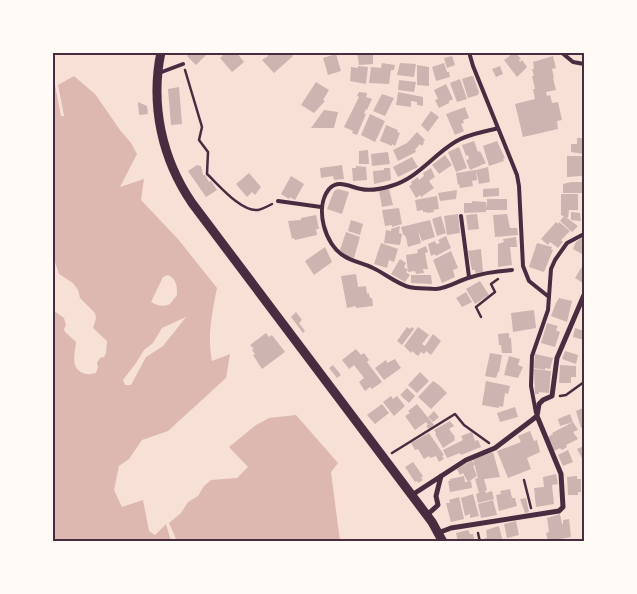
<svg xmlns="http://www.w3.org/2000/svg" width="637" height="594" font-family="Bitter,serif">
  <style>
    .water { fill: #dcb8b0; fill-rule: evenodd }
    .building { fill: #ccb4b1 }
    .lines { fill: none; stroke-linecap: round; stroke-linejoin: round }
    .path { stroke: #4a2c40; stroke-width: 2.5 }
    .service { stroke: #4a2c40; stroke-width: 4 }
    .minor { stroke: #4a2c40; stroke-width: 5 }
    .tertiary { stroke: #4a2c40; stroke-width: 9 }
    .neatline { fill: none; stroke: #4a2c40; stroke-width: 2 }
  </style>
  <rect width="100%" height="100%" fill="#f7e1d7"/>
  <path class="water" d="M74 76 95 94 120 130 131 143 137 154 120 187 144 179 141 200 178 239 217 288C212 314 207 335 212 361L230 354 226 378 168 431 142 440 129 459 119 466 114 490 122 507 143 500 149 531 155 535 166 524 171 541H53V310L64 318 66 325 64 329 65 332 76 342C75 353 70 368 83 373 88 375 91 374 96 373L98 367 97 363 100 358 104 357 106 353 107 341 93 328 96 318 95 313 80 298 78 290 73 283 59 274 53 256V84L55 85 61 116H64L58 85ZM168 275C177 279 177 287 177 295L170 304C164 307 157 306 151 302L163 277ZM186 317 163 346 146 357 131 385H125L123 380 136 363 144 350 153 343 162 328Z
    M296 415 338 463 331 472 340 541H177L169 523 181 513 188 502 198 496 204 486 211 480 237 478 248 467 229 447 256 425 269 418Z"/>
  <path class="building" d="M191 52H209L196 65 187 56Z
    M226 52H236L244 62 232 72 220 58Z
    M266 52H290L293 56 274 73 262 60 268 56Z
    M357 52H373V64L359 65Z
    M515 52 521 59 519 60 520 62 522 60 527 67 517 77 504 60Z
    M336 54 341 71 328 75 323 58Z
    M452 56 455 65 447 68 444 58Z
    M553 56 556 68 552 69 554 78H553L556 90 546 92 547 96 550 95 552 103 558 102 562 120 557 121 558 129 523 137 515 104 535 99 533 89H535L532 76H534L532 69H534L533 62Z
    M382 63 395 65 394 70H391L389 84 369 83 371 67 381 68Z
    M400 63 416 64 414 77 397 75Z
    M444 63 447 72H449L450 77 436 81 432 67Z
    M417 65 429 67V86L417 85Z
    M358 66 368 67 366 84 350 81 351 67 358 68Z
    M500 66 503 74 496 77 492 69Z
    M471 76H473L479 92 478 95 468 98 462 79Z
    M460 79 467 99 457 102 450 83Z
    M399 80 416 82 414 92 398 90Z
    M316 82 329 90 323 100 325 101 314 113 301 105Z
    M446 84 453 99 449 101V103L439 108 435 100 438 99 434 90Z
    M179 87 182 124 171 125 168 89Z
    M359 92 367 93 366 97 372 99 367 110 366 109 364 114H366L357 135 352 133 353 131 344 127 359 97 357 96Z
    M398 92 423 97V106L417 105V102L411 101V107L396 105Z
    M382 94 394 98 385 116 373 111Z
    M138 102 147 106 148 114 139 115Z
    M465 107 469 118 463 120 464 123 461 124 464 131 455 135 446 114Z
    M324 110 338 112 334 128H311Z
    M431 111 439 117 428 132 421 125Z
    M370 114 385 121 375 142 361 135Z
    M386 125 398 130 397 132 400 133 395 146 392 144V146L380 141Z
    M417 132 425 140 423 142 424 143 422 146 420 144 415 150 416 152 398 161 393 150 407 143Z
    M577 138H584V154L571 152V144H577Z
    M474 141 478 152 480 151 486 163 470 170 466 160 469 159 468 155 466 156 462 145Z
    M497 141 505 158 503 159 504 161 489 166 483 146Z
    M459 147 467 168 456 172 448 152Z
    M368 150 369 164H359V151Z
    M388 152 390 164 372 166 371 154Z
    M445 155 452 165 439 174 432 165Z
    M567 156H583L582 176 567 177Z
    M412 157 418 167 398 177 393 167Z
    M197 165 201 166 203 175H205L209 182 211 181 217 190 206 197 188 171Z
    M342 165 344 179 334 180 333 176 321 178 320 168Z
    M356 166 366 167 367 180 353 181 352 168H356Z
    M488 167 490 182 479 184 476 170Z
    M384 168H390L391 180 374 184 373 171 384 170Z
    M431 168 435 177 429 181 434 188 421 197 420 195 416 198 409 186 412 184 411 182 418 177 419 180 424 176 423 173Z
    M476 170 477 180 472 181 473 186 460 188 459 184 458 185 456 173Z
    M249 173 261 187 255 195 252 192 247 197 236 184Z
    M291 176 304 184 295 200 290 197 289 199 281 194Z
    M571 182H584V193H563V184Z
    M499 188V196L483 197V189Z
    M338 189 349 192 342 214 327 209 334 191Z
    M389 189 393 205 382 207 379 191Z
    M457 190 456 199 440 201 438 193Z
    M561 194H578V210H569L568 218 561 215Z
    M437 196 439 209 433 210 434 212 427 213V212H423V210L417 211 415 200Z
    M487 199H507V210H486V212L464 213V203H472V201L486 202 487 208Z
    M399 208 402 224 392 227V225L385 226 382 210Z
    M571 212 580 213 581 221 571 220Z
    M458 214 460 233 447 235 444 216Z
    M477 214 479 229 468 230 466 215Z
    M507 214 510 228H517L518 235 495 237 493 215Z
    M316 215 319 229H316L317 235 295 240 294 238 292 239 288 221 301 220V218Z
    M441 216 446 233 437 236 432 219Z
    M564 216 578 226 572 232 560 221Z
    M351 220 363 224 360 235 348 231Z
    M430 220 435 237 422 241 418 230 421 243 408 247 406 237 403 234 401 227Z
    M556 222 558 224 559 222 570 231 561 240 563 242 558 248 550 242 548 245 541 239Z
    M400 226 399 233 402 234 400 245 384 243 386 230 391 231V229Z
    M346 232 360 237 354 258 345 255 340 250Z
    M446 236 451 248 436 256 435 254 431 256 428 244 435 241 436 244 440 243 438 240Z
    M584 236V255L573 249 576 242Z
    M516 237 517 247H510L512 265 498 267V244L504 242 503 239Z
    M381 243 398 249 394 262 389 260 387 268 374 264Z
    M537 243 552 247 551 249 553 250 544 272 529 267Z
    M426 246 428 252 425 253 428 269H423L424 273 416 274 415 271 408 272 406 255 418 253 417 250Z
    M325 247 332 262 314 275 305 261Z
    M481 249 483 272 475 273V270H472L468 251Z
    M451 251 458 268 453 270 455 277 442 283 433 260Z
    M400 259 406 263 404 267 408 270 406 272 410 275 405 282 391 274Z
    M583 265 584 266 583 283 575 278Z
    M356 274 358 287 366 286 367 294 369 293 370 298H372L373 306 356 308V306L347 308 341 276Z
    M411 275H431L432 284 411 283Z
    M480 281 489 295 475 304 466 289Z
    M466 292 472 302 462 307 456 298Z
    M559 298 572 301 567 322 551 316 556 303Z
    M534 310 536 328 513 332 511 313Z
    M296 312 302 320 299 323 305 331 303 333 291 317Z
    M547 323 558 326 556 330 560 332 555 347 541 343Z
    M407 327 410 329 412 327 414 329 402 345 397 341Z
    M418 327 429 335 422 344 425 346 433 334 441 341 431 355 426 351 424 354 421 352 418 356 412 351 411 353 404 346Z
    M575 328 584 331V340L573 337Z
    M266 333 269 337 272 335 285 352 262 369 253 355 255 354 252 350 254 349 250 345Z
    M509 333V338H511L512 353H502L501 345H499L498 334Z
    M356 349 361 355 364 353 369 360 367 362 382 382 372 389 370 387 365 391 359 382 364 378 354 365 349 369 342 360Z
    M565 351 578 355 576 364 562 359Z
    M490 353 502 355 499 372H498L496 378 485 376Z
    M535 354 553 358 550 369 545 368V370L534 368Z
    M509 356 520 359 518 365 523 367 518 378 504 375Z
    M395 359 401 368 384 380 375 368 386 360 387 363Z
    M333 365 341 375 337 378 329 368Z
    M560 365 576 366V377H571V383H559Z
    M534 369 551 371 549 393 539 392V394H535Z
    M420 372 429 381 417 393 408 385Z
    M433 381 439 385 447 393 431 409 418 397Z
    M486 381 510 386 508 394 505 393 503 407 499 406V408L482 405Z
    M407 388 415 396 409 403 400 395Z
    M391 396 393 399 397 396 405 406 394 416 383 402Z
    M382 404 389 413 375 424 367 415Z
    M417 404 434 425 429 429 426 426 428 425 426 422 415 430 405 416 410 413 408 411Z
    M515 407 518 417 500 422 497 413Z
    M583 408 584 410V427L581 428 576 411Z
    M434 411 439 417 433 422 428 417Z
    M570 414 573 422 560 426 558 419Z
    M450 421 454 426 449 429 455 437 454 438 455 440 443 448 435 434 436 433 434 430Z
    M573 422 578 430 573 432 578 439 566 445 567 447 562 450 560 448 554 451 548 437 553 434 552 433Z
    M530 431 534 441 537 440 540 452 527 458 531 469 508 478 497 451 521 442 518 436Z
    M472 432 475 441 478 440 481 447 461 455 460 453 447 458 443 450 463 440 461 436Z
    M429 433 444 455 442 456 444 459 439 462 436 456 430 458 429 456 424 459 418 449 415 450 411 443Z
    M584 446V462L577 449Z
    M568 450 573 462 563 466 558 455Z
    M493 452 500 477 484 479 487 490 485 491 486 493 492 491 494 499 478 503 476 494 479 493 475 479 478 478 473 459Z
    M472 460 475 465 473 466 477 476 468 482 463 473 460 475 457 469Z
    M413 462 423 476 421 478 423 480 418 483 417 481 415 482 405 467Z
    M556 474 558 484 552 485 554 504 536 507 534 488 544 487 543 477Z
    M464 476 465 482 471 481 472 488 450 492 448 481H450V479Z
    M577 476V479H581V492H578V495H568L567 477Z
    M510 489 512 498H515L517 506 499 511 496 495 501 494 500 491Z
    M473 494 479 516 470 518V514L465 516 461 498Z
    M459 497 464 519 451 522 446 503H450L449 500Z
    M526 498 529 512 525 513 520 499Z
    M493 500 497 515 481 518 478 504Z
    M560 514 562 524H563V520L569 519 571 537 548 541 546 533 549 532 547 518Z
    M516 521 519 535 507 538 504 524Z
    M499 526 503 542H486L485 538H487L486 530Z
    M468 530 470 534H473L475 542H458L456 533Z"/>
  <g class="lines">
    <path class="path" d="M185 70 202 127 199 140 208 152 207 174C219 185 241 212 258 210 263 209 268 206 272 204
      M481 317 476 307 495 292 491 284 498 279
      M560 396 566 395 584 382
      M392 453 455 414 464 425 489 443
      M524 480 531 508
      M478 533 480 542"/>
    <path class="service" d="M469 52 473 66 517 175 519 186 523 266 529 281 549 297
      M561 52 573 62 584 64
      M159 73 183 64
      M498 128C485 132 467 134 455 142 432 156 418 178 391 186 381 189 370 191 361 189 350 187 338 179 329 189 314 208 325 245 344 256 353 262 364 263 373 268 384 273 397 284 409 287 417 289 427 288 436 289 446 289 458 281 468 278 482 273 497 271 512 270
      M278 201 321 207
      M461 216 469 277
      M536 413 531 386 532 356 548 310 551 269 555 260 567 243 584 234"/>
    <path class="minor" d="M412 495 466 460 495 448 532 420 537 416 539 404 543 400 552 396 557 358 584 295
      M427 515 438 505 436 496 441 476
      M438 533 451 528 559 511 563 507 561 474 537 416"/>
    <path class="tertiary" d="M161 52C150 105 162 159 192 203L432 522 443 542"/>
  </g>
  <rect width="637" height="594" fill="none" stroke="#fffaf5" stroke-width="108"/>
  <rect x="54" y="54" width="529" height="486" class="neatline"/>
</svg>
